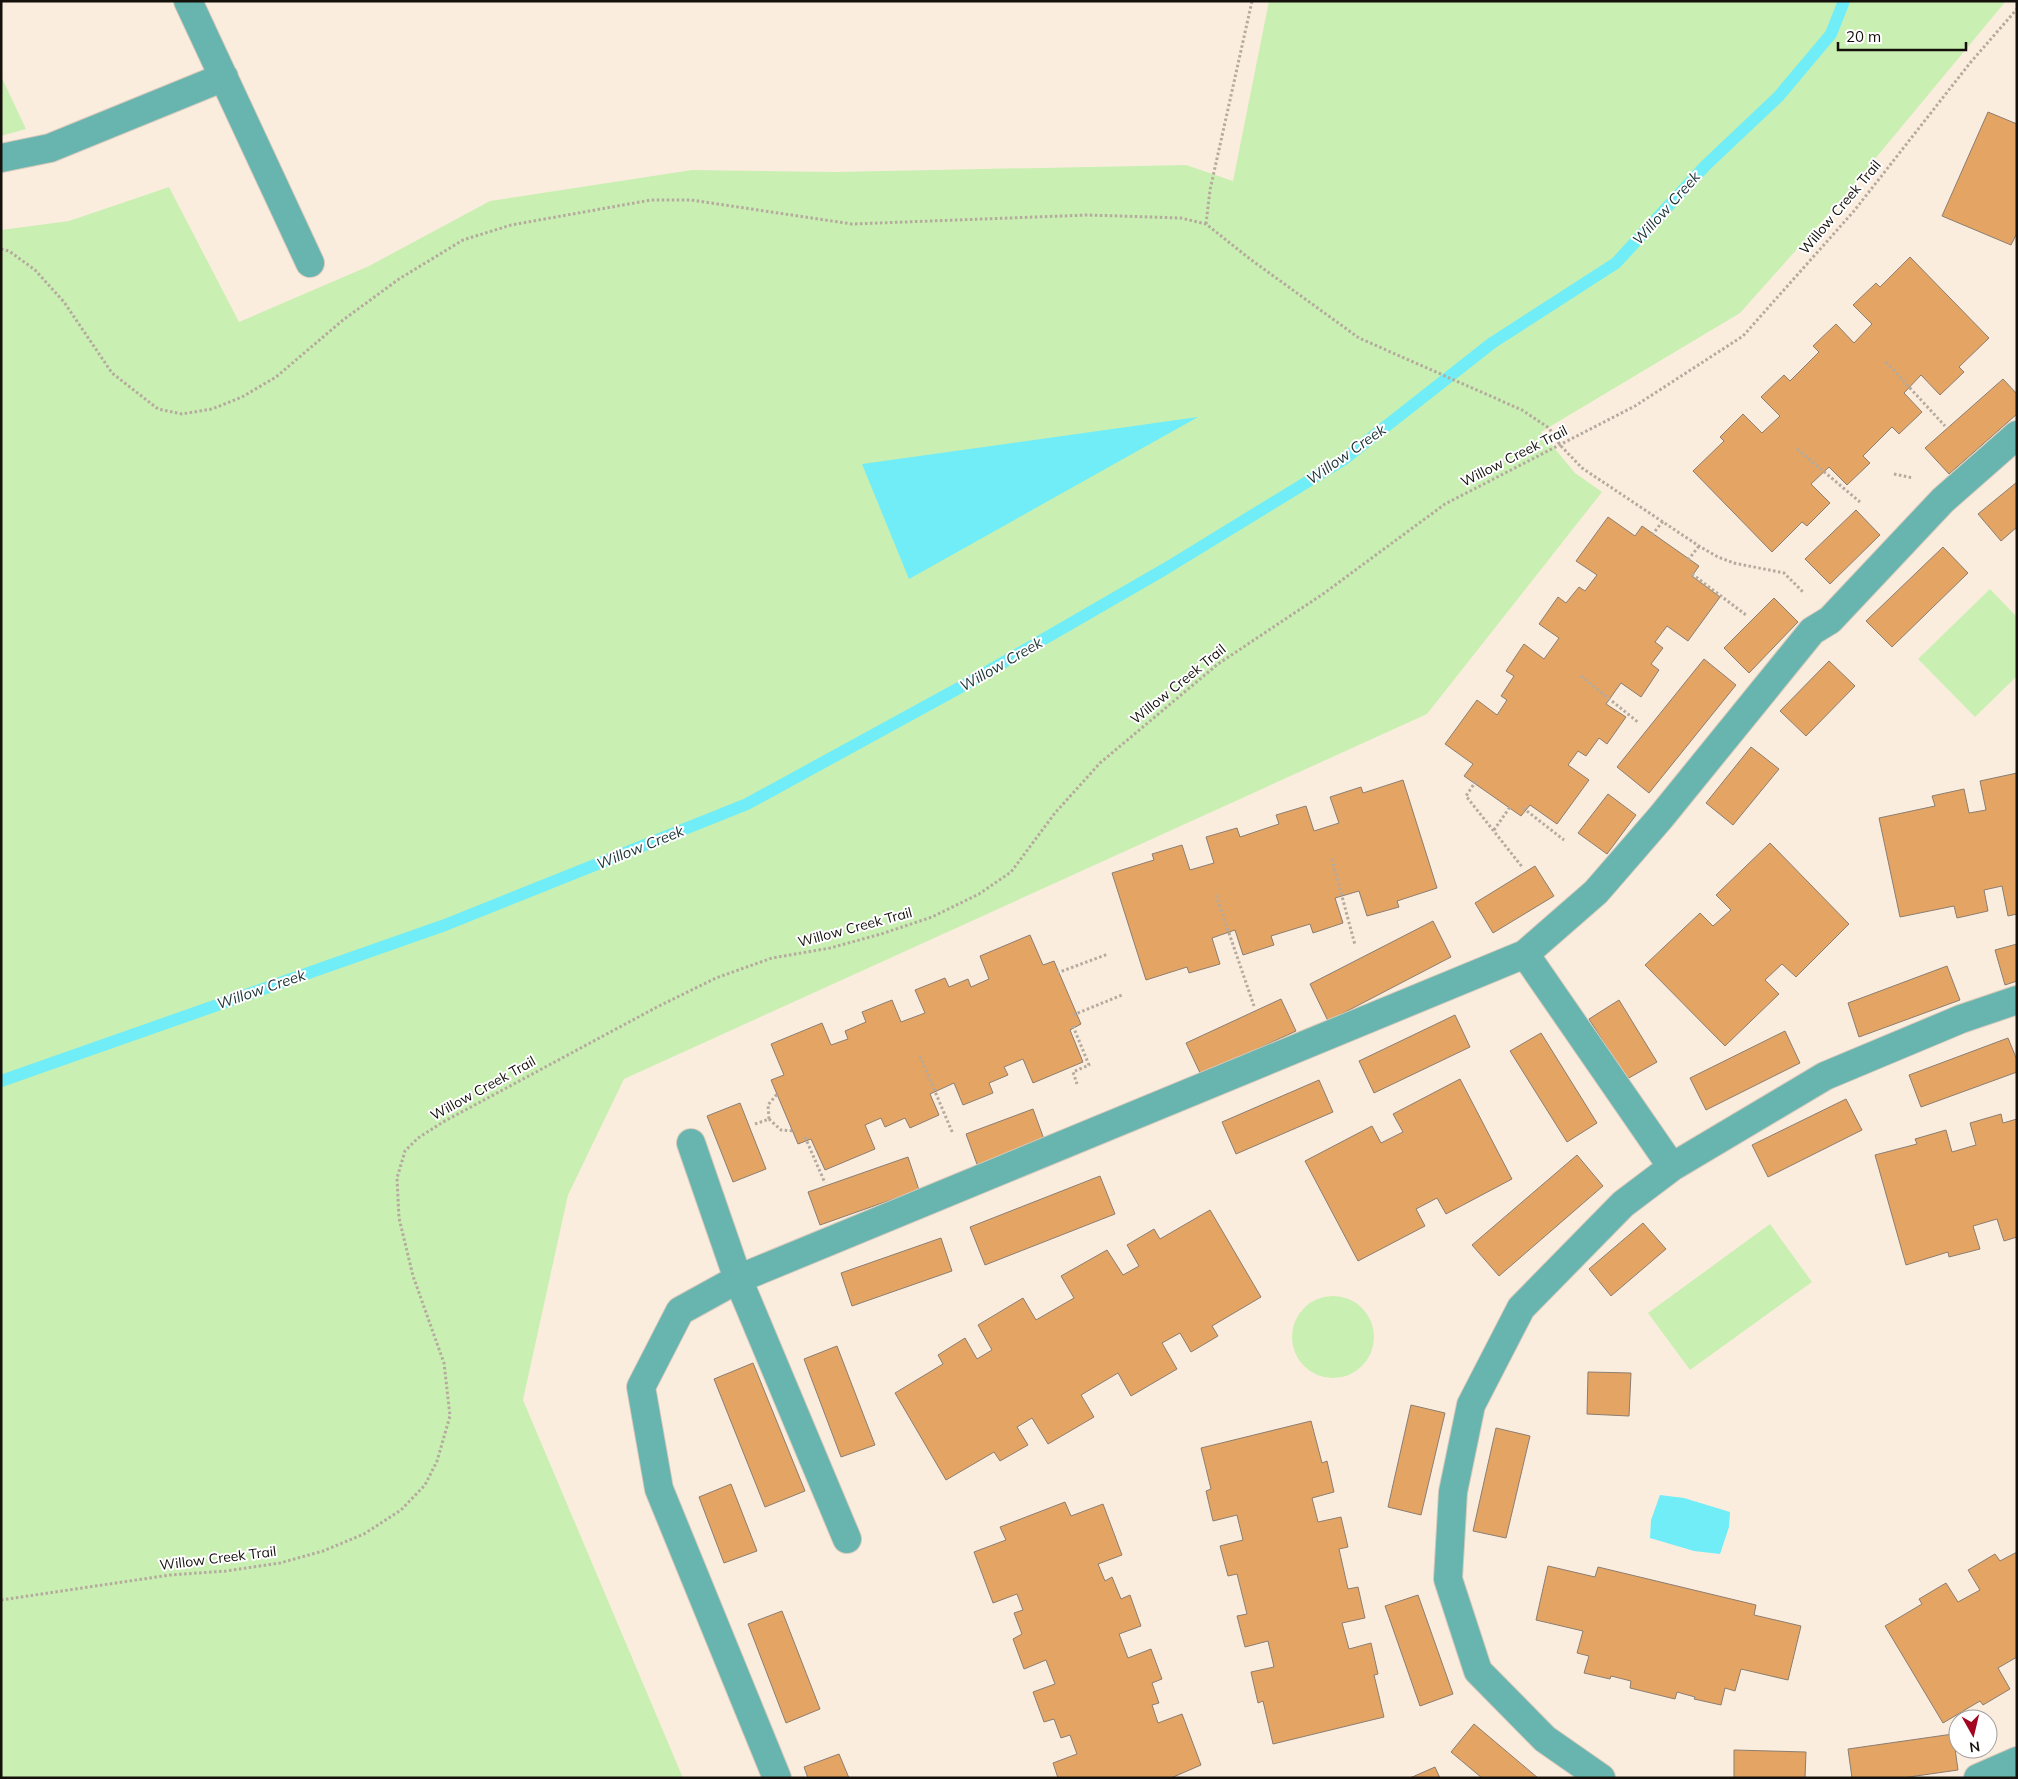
<svg xmlns="http://www.w3.org/2000/svg" width="2018" height="1779" font-family="Mulish,sans-serif">
  <style>
    .green { fill: #caefb3 }
    .water { fill: #70edf7 }
    .lines { fill: none; stroke-linecap: round; stroke-linejoin: round }
    .stream { stroke: #70edf7; stroke-width: 12 }
    .building { fill: #e4a463; stroke: #8c7e71 }
    .minor-casing { stroke: #d6cabc; stroke-width: 30 }
    .path { stroke: #b5aa9e; stroke-width: 3; stroke-dasharray: 2.5 2.5; stroke-linecap: butt }
    .minor { stroke: #68b5af; stroke-width: 28 }
    .labels { text-anchor: middle; dominant-baseline: central; stroke-width: 4; stroke-linejoin: round; paint-order: stroke }
    .street-label { font-size: 14px; fill: #14100b; stroke: #fff }
    .water-label { font-size: 15px; font-style: italic; fill: #1c3334; stroke: #fff }
  </style>
  <rect width="100%" height="100%" fill="#fbedde"/>
  <path class="green" d="M1269 1H2006L1840 201 1740 313 1541 432 1575 473 1602 492 1427 714 624 1079 568 1195 523 1400 683 1778H1V230L69 221 169 187 239 322 369 266 490 201 692 170 835 172 1186 165 1233 181Z
    M1 76 26 129 1 136Z
    M1990 589 2017 617V676L1975 717 1918 659Z
    M1770 1224 1812 1282 1690 1370 1648 1313Z
    M1292 1337a41 41 0 1 1 82 0a41 41 0 1 1-82 0Z"/>
  <path class="water" d="M1198 417 909 579 862 464Z
    M1660 1495 1684 1498 1730 1512 1729 1527 1720 1554 1694 1551 1650 1538 1651 1520Z"/>
  <g class="lines">
    <path class="stream" d="M1 1081 445 925 747 804 959 688 1165 569 1343 460 1492 343 1616 263 1705 166 1779 96 1831 34 1844 1"/>
  </g>
  <path class="building" d="M1988 112 2017 124V233L2011 245 1942 216Z
    M1910 257 1989 338 1959 367 1964 372 1940 395 1921 375 1904 393 1922 412 1899 434 1892 427 1863 456 1870 463 1847 485 1829 467 1811 484 1830 503 1807 526 1802 522 1772 552 1693 471 1724 441 1720 437 1743 414 1762 433 1780 416 1761 397 1784 375 1790 381 1819 352 1813 346 1836 324 1854 343 1872 324 1853 305 1876 283 1880 287Z
    M2003 379 2017 394V414L1949 474 1925 448Z
    M2017 482V527L2001 541 1978 514Z
    M1856 510 1880 535 1830 584 1805 559Z
    M1608 517 1635 536 1642 526 1699 566 1692 576 1720 597 1688 641 1667 626 1655 642 1663 648 1651 664 1659 670 1641 697 1621 683 1606 704 1626 717 1607 744 1599 738 1586 756 1578 751 1568 765 1589 780 1557 824 1530 805 1521 816 1464 776 1473 764 1445 744 1477 700 1497 715 1507 700 1501 696 1514 676 1506 671 1524 644 1544 659 1559 638 1539 624 1558 597 1566 603 1579 587 1585 591 1597 575 1576 561Z
    M1943 547 1968 573 1892 647 1866 621Z
    M1774 598 1798 622 1749 673 1724 648Z
    M1704 659 1736 685 1649 793 1617 767Z
    M1829 661 1855 686 1806 736 1780 711Z
    M1751 747 1779 769 1733 825 1706 803Z
    M2017 773V914L2008 916 2002 886 1984 890 1988 911 1957 918 1954 906 1900 917 1879 818 1935 806 1932 796 1964 789 1969 813 1986 810 1980 781Z
    M1403 780 1437 888 1397 901 1399 907 1367 916 1359 891 1335 898 1343 923 1313 933 1310 924 1271 936 1274 945 1243 955 1235 930 1212 938 1220 964 1189 973 1187 967 1146 980 1112 873 1154 860 1152 854 1182 845 1190 870 1214 863 1206 837 1237 828 1240 837 1279 824 1276 815 1306 806 1314 831 1339 823 1330 797 1361 787 1363 793Z
    M1608 794 1636 815 1607 854 1578 833Z
    M1770 843 1849 924 1796 977 1782 964 1765 980 1779 994 1725 1046 1645 965 1700 913 1713 926 1731 910 1716 895Z
    M1535 866 1554 896 1493 933 1475 903Z
    M1433 921 1451 957 1328 1021 1310 984Z
    M1030 935 1043 965 1054 961 1081 1024 1070 1030 1083 1062 1033 1083 1023 1059 1004 1067 1008 1075 989 1083 993 1093 963 1105 954 1083 930 1094 939 1115 910 1128 905 1118 885 1127 881 1118 865 1125 875 1149 825 1170 811 1139 798 1144 771 1080 784 1075 771 1044 822 1023 831 1045 848 1039 845 1031 866 1022 862 1012 892 1000 901 1022 925 1013 915 990 945 978 949 987 968 979 971 987 989 979 980 956Z
    M2017 944V981L2005 985 1995 950Z
    M1947 966 1960 1000 1859 1037 1848 1003Z
    M1281 999 1296 1031 1201 1075 1186 1043Z
    M1619 1000 1657 1062 1627 1079 1589 1019Z
    M1455 1015 1470 1047 1374 1093 1359 1061Z
    M1785 1031 1800 1063 1706 1110 1690 1078Z
    M1541 1033 1597 1123 1567 1142 1510 1051Z
    M2008 1038 2017 1060V1072L1921 1107 1909 1075Z
    M1460 1079 1512 1179 1446 1214 1437 1198 1416 1209 1425 1226 1358 1261 1305 1161 1372 1126 1381 1143 1403 1132 1393 1114Z
    M1319 1080 1333 1112 1236 1154 1222 1122Z
    M1846 1099 1862 1130 1768 1177 1752 1145Z
    M740 1103 766 1169 733 1182 707 1116Z
    M1033 1109 1045 1142 978 1167 966 1134Z
    M2001 1114 2003 1123 2017 1119V1237L2004 1241 1997 1219 1973 1226 1980 1249 1949 1257 1948 1252 1906 1265 1875 1155 1917 1144 1915 1139 1946 1130 1952 1152 1976 1145 1970 1123Z
    M1577 1155 1603 1186 1499 1276 1472 1245Z
    M908 1157 919 1190 820 1225 808 1192Z
    M1100 1176 1115 1214 985 1265 970 1227Z
    M1210 1210 1261 1297 1212 1326 1218 1336 1191 1352 1180 1333 1162 1343 1177 1369 1131 1396 1118 1373 1081 1395 1094 1417 1048 1444 1032 1418 1017 1427 1028 1445 1000 1461 994 1452 946 1480 895 1393 943 1364 938 1355 965 1338 977 1359 992 1350 978 1325 1023 1298 1036 1320 1074 1298 1061 1276 1107 1250 1123 1275 1139 1266 1127 1245 1154 1229 1160 1239Z
    M1643 1223 1666 1249 1611 1296 1589 1269Z
    M941 1238 952 1271 852 1306 841 1273Z
    M837 1346 875 1445 841 1457 804 1359Z
    M753 1363 805 1491 765 1507 714 1379Z
    M1588 1372 1631 1373 1629 1416 1587 1414Z
    M1411 1405 1445 1413 1421 1515 1388 1507Z
    M1311 1421 1322 1463 1327 1461 1334 1492 1312 1498 1318 1522 1341 1517 1348 1547 1339 1549 1348 1589 1358 1587 1365 1618 1342 1623 1349 1649 1371 1643 1378 1674 1374 1675 1384 1717 1273 1744 1263 1701 1258 1703 1251 1672 1274 1667 1268 1641 1245 1647 1237 1616 1247 1614 1237 1574 1228 1576 1220 1546 1243 1540 1237 1515 1213 1521 1206 1491 1211 1489 1201 1448Z
    M1496 1428 1530 1436 1506 1538 1473 1531Z
    M731 1484 757 1551 724 1563 699 1497Z
    M1065 1502 1071 1516 1103 1504 1122 1555 1098 1564 1105 1581 1112 1577 1121 1599 1130 1595 1141 1626 1119 1634 1128 1658 1151 1649 1162 1679 1152 1683 1159 1703 1152 1705 1158 1723 1182 1714 1201 1765 1171 1778H1058L1053 1763 1077 1754 1070 1735 1061 1738 1054 1719 1044 1722 1033 1692 1055 1684 1046 1660 1024 1669 1013 1639 1022 1634 1014 1613 1023 1610 1017 1594 993 1603 974 1552 1006 1540 1000 1527Z
    M2017 1552V1657L1998 1668 2010 1689 1983 1705 1980 1701 1943 1723 1885 1626 1922 1604 1919 1599 1946 1583 1958 1602 1980 1590 1968 1570 1995 1554 2000 1561Z
    M1548 1566 1595 1577 1598 1567 1756 1605 1754 1615 1801 1626 1788 1680 1741 1669 1735 1691 1725 1688 1721 1705 1694 1699 1695 1697 1677 1692 1675 1699 1630 1688 1631 1681 1611 1676 1610 1679 1584 1673 1589 1656 1577 1653 1583 1631 1536 1620Z
    M1418 1595 1453 1694 1420 1706 1385 1606Z
    M782 1611 820 1709 786 1723 748 1624Z
    M1474 1724 1538 1778H1482L1451 1752Z
    M1953 1734 1958 1770 1902 1778H1852L1848 1749Z
    M1734 1750 1806 1752 1805 1778H1734Z
    M839 1754 849 1778H808L804 1767Z
    M1435 1767 1440 1778H1410Z"/>
  <g class="lines">
    <g class="minor-casing">
      <path id="minor" d="M188 1 310 263
        M1 158 50 148 224 77
        M1525 954 1672 1167
        M691 1143 738 1279 847 1539
        M777 1778 659 1489 641 1387 680 1311 738 1279 1525 954 1596 892 1661 817 1812 631 1830 620 1943 500 2017 435
        M1601 1778 1545 1739 1478 1671 1448 1579 1453 1492 1471 1405 1521 1308 1623 1204 1672 1167 1825 1076 1961 1019 2017 1000
        M1978 1778 2017 1761"/>
    </g>
    <path class="path" d="M1206 224 1210 190 1252 1
      M1 249 9 251 35 270 64 302 112 373 158 409 182 414 212 409 242 397 276 377 343 320 399 279 463 240 511 225 651 200H691L852 224 1088 215 1181 218 1206 224 1250 259 1359 338 1522 410 1549 428 1560 445 1582 468 1699 546 1718 557 1734 563 1784 573 1804 593
      M1886 362 1945 426
      M1797 449 1860 502
      M1894 474 1913 478
      M1652 535 1663 521
      M1688 560 1699 546
      M1692 574 1746 615
      M1581 676 1639 723
      M1476 781 1466 796 1523 868
      M1523 808 1564 840
      M1494 830 1510 807
      M1332 859 1355 945
      M1216 895 1254 1006
      M1057 973 1108 954
      M1073 1015 1122 995
      M1073 1026 1089 1065 1073 1072 1077 1084
      M920 1056 953 1134
      M769 1119 781 1130 796 1131
      M755 1124 769 1119 768 1105 778 1093
      M805 1137 825 1183
      M1 1600 170 1575 226 1571 280 1563 323 1551 364 1534 401 1510 425 1485 437 1461 450 1416 444 1363 413 1276 399 1218 397 1178 405 1151 418 1138 443 1122 657 1007 716 978 772 958 830 948 881 934 932 917 979 894 1011 872 1055 813 1100 763 1218 664 1323 594 1445 504 1635 406 1743 336 1854 211 1970 63 2017 9"/>
    <use href="#minor" class="minor"/>
  </g>
  <g class="labels">
    <g class="street-label">
      <text transform="translate(1840 207) rotate(-50)">Willow Creek Trail</text>
      <text transform="translate(1514 456) rotate(-27)">Willow Creek Trail</text>
      <text transform="translate(1178 684) rotate(-39)">Willow Creek Trail</text>
      <text transform="translate(855 927) rotate(-15)">Willow Creek Trail</text>
      <text transform="translate(483 1088) rotate(-29)">Willow Creek Trail</text>
      <text transform="translate(218 1558) rotate(-7)">Willow Creek Trail</text>
    </g>
    <g class="water-label">
      <text transform="translate(1666 208) rotate(-48)">Willow Creek</text>
      <text transform="translate(1346 454) rotate(-35)">Willow Creek</text>
      <text transform="translate(1001 664) rotate(-30)">Willow Creek</text>
      <text transform="translate(640 847) rotate(-22)">Willow Creek</text>
      <text transform="translate(261 989) rotate(-19)">Willow Creek</text>
    </g>
  </g>
  <rect width="2018" height="1779" fill="none" stroke="#14100b" stroke-width="5"/>
  <g transform="translate(1973 1734) rotate(172)"><circle r="24" fill="#ffffff" stroke="#a19f9d"/>
  <path d="M0-4L9 19L0 12L-9 19Z" fill="#a30620"/>
  <text y="-8" font-size="14" font-weight="bold" text-anchor="middle" fill="#14100b">N</text>
  </g>
  <path d="M1838 42v8h128v-8" fill="none" stroke="#14100b" stroke-width="2.5"/>
  <text x="1846" y="42" font-size="15" fill="#14100b" stroke="#ffffff" stroke-width="4" paint-order="stroke">20 m</text>
</svg>
